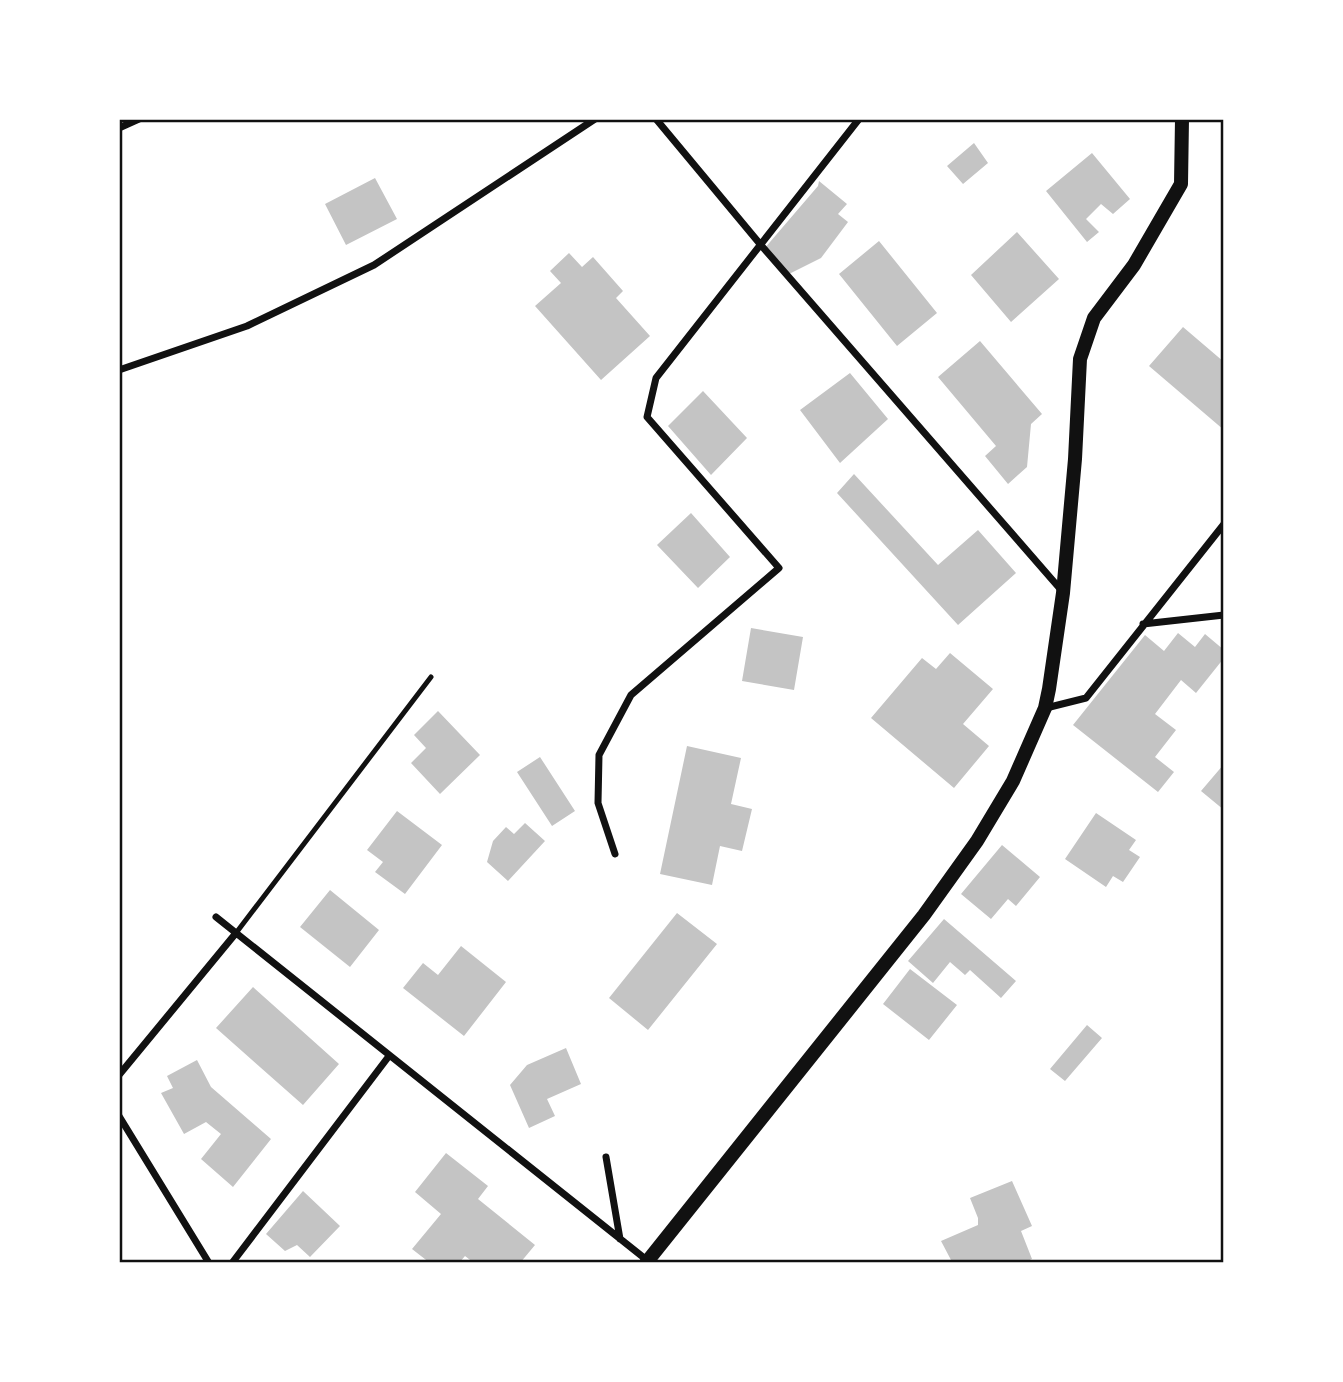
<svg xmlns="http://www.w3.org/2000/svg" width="1343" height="1382" font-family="'Public Sans',sans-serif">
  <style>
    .building { fill: #c4c4c4 }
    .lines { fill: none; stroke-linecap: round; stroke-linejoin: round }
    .service { stroke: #111; stroke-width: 5 }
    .minor { stroke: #111; stroke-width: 7 }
    .secondary { stroke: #111; stroke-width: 14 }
    .neatline { fill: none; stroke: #111; stroke-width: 2.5 }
  </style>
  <rect width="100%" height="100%" fill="#fff"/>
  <path class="building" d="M974 143 988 163 963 184 947 166Z
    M1092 153 1130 199 1113 214 1101 204 1086 219 1099 232 1087 242 1046 191Z
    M375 178 397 219 346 245 325 204Z
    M819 181 847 204 838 214 848 222 821 258 787 275 764 249 818 186Z
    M1017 232 1059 279 1011 322 971 275Z
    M879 241 937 313 897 346 839 274Z
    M569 253 582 267 593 257 623 291 616 298 650 336 601 380 535 306 561 283 550 271Z
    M1183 327 1224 362V430L1149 366Z
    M980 341 1042 414 1031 424 1027 467 1008 484 985 456 996 446 938 377Z
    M850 373 888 419 840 463 800 410Z
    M703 391 747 438 711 475 668 426Z
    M854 474 938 565 978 530 1016 573 958 625 837 493Z
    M691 513 730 557 698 588 657 545Z
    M751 628 803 637 794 690 742 681Z
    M1178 633 1195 647 1205 634 1224 650V658L1196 693 1181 680 1155 714 1176 730 1155 757 1174 772 1158 792 1073 725 1145 635 1164 651Z
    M950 653 993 689 963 724 989 746 954 788 871 718 922 658 936 669Z
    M438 711 480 755 440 794 411 763 426 748 414 735Z
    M687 746 741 758 731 804 752 809 742 851 720 846 712 885 660 874Z
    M540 757 575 811 552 826 517 772Z
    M1224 764V810L1201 791Z
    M397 811 442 845 405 894 375 872 383 862 367 850Z
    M1096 813 1136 840 1129 850 1140 857 1123 882 1113 876 1106 887 1065 859Z
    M525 823 545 841 508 881 487 862 493 841 506 827 514 834Z
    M1002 845 1040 877 1016 906 1008 899 991 919 961 894Z
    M330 890 379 930 350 967 300 927Z
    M677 913 717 944 648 1030 609 998Z
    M944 919 1016 981 1001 998 970 970 965 975 950 962 933 983 908 961Z
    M461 946 506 982 464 1036 403 988 423 963 438 975Z
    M910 969 957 1005 929 1040 883 1004Z
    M253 987 339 1064 303 1105 216 1028Z
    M1087 1025 1102 1038 1065 1081 1050 1069Z
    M566 1048 581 1084 547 1099 555 1116 529 1128 510 1085 527 1065Z
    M197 1060 211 1087 271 1139 233 1187 201 1159 221 1134 206 1122 184 1134 161 1093 173 1088 167 1076Z
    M446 1153 488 1186 478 1199 535 1245 520 1263H474L465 1256 459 1263H430L412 1249 441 1214 415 1192Z
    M1012 1181 1032 1226 1021 1231 1032 1259 1023 1263H955L951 1260 941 1241 978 1225V1218L970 1198Z
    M303 1191 340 1226 310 1257 297 1245 285 1251 266 1234Z"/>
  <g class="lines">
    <path class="service" d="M236 933 431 677"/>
    <path class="minor" d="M656 119 760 244 1062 591
      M119 128 139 119
      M119 370 247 326 374 265 595 119
      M1143 624 1224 615
      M1046 708 1086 698 1224 524
      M615 854 598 803 599 755 631 695 779 568 647 417 656 378 859 119
      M216 917 648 1261
      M119 1075 236 933
      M119 1116 209 1263
      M606 1157 620 1239
      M232 1263 389 1056"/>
    <path class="secondary" d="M646 1263 924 915 977 841 1013 781 1045 708 1049 689 1063 593 1075 459 1080 359 1094 318 1134 265 1181 184 1182 119"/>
  </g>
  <rect width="1343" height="1382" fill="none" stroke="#ffffff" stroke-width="242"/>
  <rect x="121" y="121" width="1101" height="1140" class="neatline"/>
</svg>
